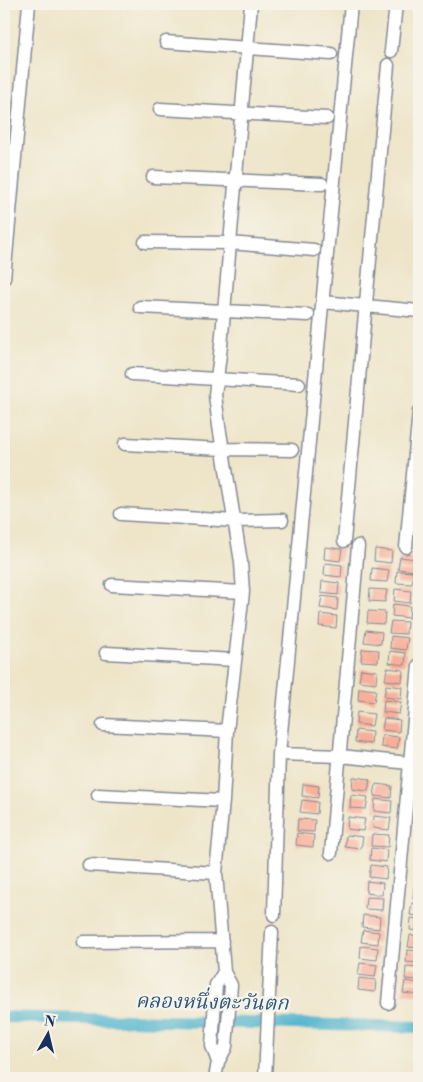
<svg xmlns="http://www.w3.org/2000/svg" width="423" height="1082" font-family="'Libre Bodoni','Noto Serif Thai',serif">
  <style>
    .lines { fill: none; stroke-linecap: round; stroke-linejoin: round }
    .canal { stroke: #4eb3cd; stroke-width: 12 }
    .building { fill: #f9ae99 }
    .minor-casing { stroke: #848a94; stroke-width: 15 }
    .minor { stroke: #fff; stroke-width: 12 }
    .labels { text-anchor: middle; dominant-baseline: central; stroke-width: 5; stroke-linejoin: round; paint-order: stroke }
    .water-label { font-size: 20px; font-style: italic; fill: #2a577f; stroke: #f7f3e8 }
  </style>
  <rect width="100%" height="100%" fill="#f7f3e8"/>
  <filter id="ink" filterUnits="userSpaceOnUse"><feTurbulence type="fractalNoise" baseFrequency=".02" numOctaves="2"/><feDisplacementMap in="SourceGraphic" scale="10" xChannelSelector="R" yChannelSelector="G"/><feConvolveMatrix kernelMatrix="1 2 1 2 8 2 1 2 1" color-interpolation-filters="sRGB"/></filter>
  <filter id="wash" filterUnits="userSpaceOnUse"><feTurbulence type="fractalNoise" baseFrequency=".0096" numOctaves="4" result="noise"/><feDisplacementMap in="SourceGraphic" scale="20" xChannelSelector="R" yChannelSelector="G"/><feGaussianBlur stdDeviation="1.12" result="paint"/><feColorMatrix in="noise" values="0 0 0 0 0 0 0 0 0 0 0 0 0 0 0 0 0 1.4 0 .05"/><feComposite in="paint" operator="in"/></filter>
  <g filter="url(#wash)">
    <rect width="100%" height="100%" fill="#eee5c9"/>
    <g class="lines">
      <path class="canal" d="M4 1017 419 1027"/>
    </g>
    <g id="blocks">
      <path class="building" d="M325 547 342 549 340 561 324 559Z
        M375 549 392 551 391 563 374 561Z
        M400 557 416 559 415 571 398 569Z
        M325 563 342 565 341 577 324 575Z
        M372 568 389 570 387 582 371 581Z
        M397 571 414 572 412 584 396 583Z
        M322 581 339 583 338 595 321 593Z
        M370 589 387 590 385 602 369 601Z
        M395 589 411 591 410 603 394 601Z
        M322 596 338 598 337 610 320 608Z
        M393 604 410 606 409 618 392 616Z
        M368 611 385 612 384 624 367 623Z
        M320 614 337 616 336 628 319 626Z
        M391 621 407 622 406 634 389 633Z
        M366 630 382 632 381 644 364 642Z
        M391 636 408 638 406 650 390 648Z
        M362 649 379 650 378 662 361 661Z
        M390 651 406 653 405 665 389 663Z
        M387 668 403 670 402 682 385 680Z
        M361 669 377 671 376 683 359 681Z
        M386 685 402 687 401 699 384 697Z
        M359 688 376 690 374 702 358 700Z
        M384 700 401 702 399 714 383 712Z
        M357 712 374 714 372 726 356 724Z
        M384 718 400 720 399 732 382 730Z
        M356 730 372 732 371 744 355 742Z
        M382 735 399 737 397 749 381 747Z
        M353 777 370 779 368 791 352 789Z
        M303 784 319 786 318 798 302 796Z
        M376 784 392 786 391 798 374 796Z
        M351 795 368 797 366 809 350 808Z
        M375 799 392 801 391 813 374 811Z
        M302 800 318 802 317 814 300 812Z
        M374 816 391 818 389 830 373 828Z
        M348 817 365 819 363 831 347 829Z
        M298 819 315 820 314 832 297 831Z
        M297 833 314 835 313 847 296 845Z
        M372 834 389 835 388 847 371 846Z
        M346 835 363 837 361 849 345 847Z
        M371 848 387 850 386 862 370 860Z
        M371 865 387 867 386 879 369 877Z
        M416 870 419 871V883H414Z
        M367 881 383 883 382 895 366 893Z
        M414 886 419 887V899L413 898Z
        M366 897 383 898 382 910 365 909Z
        M412 903 419 904V916L410 915Z
        M363 915 380 917 379 929 362 927Z
        M411 918 419 919V931L410 930Z
        M363 930 379 932 378 944 361 942Z
        M410 935 419 936V948L408 947Z
        M361 946 378 948 377 960 360 958Z
        M407 950 419 951V963L406 962Z
        M360 963 377 965 375 977 358 975Z
        M406 967 419 968V980L405 979Z
        M359 978 376 980 375 992 358 990Z
        M405 981 419 983V995L403 993Z"/>
    </g>
  </g>
  <g filter="url(#ink)">
    <use href="#blocks" fill-opacity="0" stroke="#848a94" stroke-width="1"/>
    <g class="lines">
      <g class="minor-casing">
        <path id="minor" d="M166 42 331 54
          M391 51 396 4
          M160 109 327 118
          M153 177 322 184
          M145 242 230 243 314 250
          M4 278 29 4
          M323 302 419 311
          M140 307 308 315
          M132 374 299 384
          M125 444 222 449 292 450
          M121 514 235 521 282 520
          M344 541 388 65
          M406 547 419 412
          M112 585 243 592
          M106 653 235 660
          M103 725 227 731
          M279 754 340 756 419 764
          M98 795 223 801
          M331 853 358 546
          M89 865 216 873
          M274 915 279 754 351 4
          M83 942 222 941
          M388 1003 419 665
          M218 1062 212 1046 216 985 224 972
          M215 1078 218 1062 226 1047 231 985 224 972 216 873 223 801 227 731 243 592 241 562 219 426 215 395 221 346 251 4
          M265 1078 272 932"/>
      </g>
      <use href="#minor" class="minor"/>
    </g>
  </g>
  <g class="labels">
    <g class="water-label">
      <text transform="translate(212 1003) rotate(1)">คลองหนึ่งตะวันตก</text>
    </g>
  </g>
  <rect width="423" height="1082" fill="none" stroke="#f7f3e8" stroke-width="20"/>
  <g transform="translate(48 1034) rotate(8)" stroke="#f7f3e8" stroke-width="4" paint-order="stroke">
  <path d="M0-4L9 19L0 12L-9 19Z" fill="#1b2f5e"/>
  <text y="-8" font-size="14" font-weight="bold" text-anchor="middle" fill="#1b2f5e">N</text>
  </g>
</svg>
